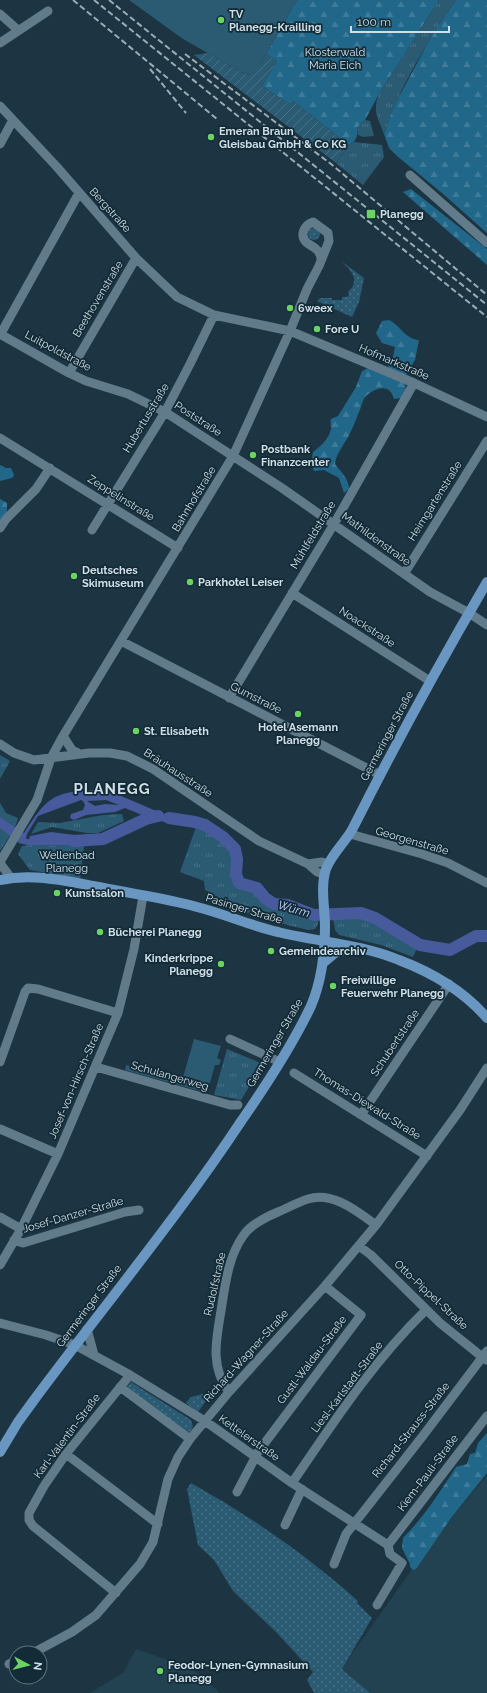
<svg xmlns="http://www.w3.org/2000/svg" width="487" height="1693" font-family="Raleway,sans-serif">
  <style>
    .built { fill: #224252 }
    .grass { fill: url(#grass-dots) }
    .forest { fill: url(#forest-firs) }
    .park { fill: url(#park-tufts) }
    .garden { fill: url(#garden-furrows) }
    .pitch { fill: #2b5a73 }
    .water { fill: #475a9c; fill-rule: evenodd }
    .lines { fill: none; stroke-linecap: round; stroke-linejoin: round }
    .river { stroke: #475a9c; stroke-width: 12 }
    .minor { stroke: #617b8a; stroke-width: 9 }
    .major { stroke: #6a97c2; stroke-width: 10 }
    .rail { stroke: #9bacb5; stroke-width: 2; stroke-dasharray: 6 3; stroke-linecap: butt }
    .poi-dot { fill: #6bd362; stroke: #122b37; stroke-width: 1.5 }
    .labels { text-anchor: middle; dominant-baseline: central; stroke-width: 3.5; stroke-linejoin: round; paint-order: stroke }
    .poi-label { font-size: 11px; font-weight: bold; fill: #d0dee6; stroke: #122b37; text-anchor: start }
    .park-label { font-size: 11px; fill: #d0e5f1; stroke: #122b37 }
    .street-label { font-size: 11px; fill: #d0dee6; stroke: #122b37 }
    .water-label { font-size: 12px; font-style: italic; fill: #c9d7fe; stroke: #122b37 }
    .district-label { font-size: 15px; font-weight: bold; letter-spacing: 1px; fill: #d0dee6; stroke: #122b37 }
  </style>
  <defs>
    <pattern id="grass-dots" width="8" height="8" patternUnits="userSpaceOnUse"><rect width="8" height="8" fill="#2b5a73"/><path d="M2 2h.1M6 6h.1" fill="none" stroke="#497187" stroke-width="1.8" stroke-linecap="round"/></pattern>
    <pattern id="forest-firs" width="22" height="20" patternUnits="userSpaceOnUse"><rect width="22" height="20" fill="#206789"/><path d="M5 1l3.5 6h-7zM16 11l3.5 6h-7z" fill="#3f7c9a"/></pattern>
    <pattern id="park-tufts" width="24" height="20" patternUnits="userSpaceOnUse"><rect width="24" height="20" fill="#2b5a73"/><path d="M3 7l-1-3M5 7V3M7 7l1-3M15 17l-1-3M17 17v-4M19 17l1-3" fill="none" stroke="#497187"/></pattern>
    <pattern id="garden-furrows" width="10" height="10" patternUnits="userSpaceOnUse"><rect width="10" height="10" fill="#2b5a73"/><path d="M-1 1l2-2M0 10L10 0M9 11l2-2" fill="none" stroke="#497187"/></pattern>
  </defs>
  <rect width="100%" height="100%" fill="#1d3542"/>
  <path class="built" d="M487 1475V1693H369L342 1668 430 1544Z
    M136 1649 193 1669 220 1693H90L123 1673Z"/>
  <path class="grass" d="M308 234a6 6 0 1 1 12 0a6 6 0 1 1-12 0Z
    M341 261 364 278 359 302 352 317 317 301 320 298H332V300H342V297H347L349 295 348 292C361 280 351 270 341 261Z
    M144 928 154 930 151 938 143 937Z
    M131 1382 191 1420 193 1427 189 1433 126 1388Z
    M203 1394 205 1399 208 1398 198 1412 186 1403 191 1397Z
    M191 1483C250 1516 308 1556 358 1601L357 1603 372 1618 342 1669 370 1693H314L307 1680 313 1672 276 1632 233 1591 214 1560 198 1545 187 1489Z"/>
  <path class="forest" d="M297 0H439L379 94 365 120 357 128C358 137 356 141 349 145L293 101 289 104 262 86 277 61 266 54Z
    M456 0H487V233L442 193 397 156 389 148 384 134 392 110 432 35Z
    M411 189 487 249V265L403 192Z
    M389 320C400 325 406 340 419 340L415 360 406 375 389 370 388 364 393 357 395 347 382 343 376 333 382 321Z
    M368 368 406 383 405 392 401 398 394 399C390 382 374 388 365 397 362 401 361 409 358 414 356 420 354 425 351 431 347 442 336 452 335 464 341 472 349 479 349 489L344 493 339 478 324 470 314 471C311 464 312 459 313 452 321 446 329 439 331 429 331 425 330 422 331 419L338 416 356 387 362 371Z
    M0 465 6 468H11L14 475 12 478 0 481Z
    M0 499 7 503V515L0 522Z
    M487 1433V1473L451 1518 416 1569 413 1570 410 1567V1564L402 1548 403 1538C424 1517 440 1492 456 1467L467 1464 470 1454 475 1453 478 1443Z"/>
  <path class="park" d="M439 0H456C427 42 400 86 384 134 378 118 372 110 379 94Z
    M365 120 370 121 374 136 363 137 358 135 357 128Z
    M354 142 382 145 384 157 363 185 336 163 349 145Z
    M0 755 10 761 0 779Z
    M0 803 6 813 18 818 15 828 0 851Z
    M122 814 124 821 98 833H87L52 827 31 834 38 822 60 823 103 815Z
    M196 827C207 832 232 844 234 858 235 869 231 873 236 885L255 891 262 901 274 907 287 909 301 914 318 918V924L315 929 308 930 267 920 214 901 215 895 205 890 204 881 180 872Z
    M30 845 84 846 80 879 30 870 18 854 22 846Z
    M363 917 374 922 417 948 413 957 381 945 339 935 335 930 333 918Z
    M227 1049 263 1064 241 1100 214 1095Z"/>
  <path class="garden" d="M208 53 241 72 250 75 266 54 277 61 262 86 289 104 293 101 349 145 336 163 194 55Z"/>
  <path class="pitch" d="M129 0H297L266 54 251 75 241 72 183 39Z
    M194 1039 221 1046 217 1058 221 1060 219 1065H215L207 1093 125 1070 126 1065 182 1081Z"/>
  <path class="water" d="M93 790C118 791 139 805 162 813 170 816 178 816 185 820 170 829 140 814 125 808L115 812 86 815 74 820 70 818 71 814 83 810 85 805 83 801 81 800 38 816 27 834 26 839H29L30 836 51 832 91 837V842L89 846 27 845 19 843 0 828V817L24 833C46 799 52 792 93 790ZM106 800 119 805 105 804 95 806 87 801Z"/>
  <g class="lines">
    <path class="river" d="M169 818 195 822 205 825 223 837 235 849 237 859 236 874 239 883 257 888 265 898 274 904 288 905 314 915 361 913 375 918 420 945 450 950 476 936H487
      M74 841 103 839 146 819 158 816"/>
    <path class="minor" d="M0 14 18 30
      M0 43 48 11
      M0 106 57 167 136 258 177 297 214 315 290 331 414 383 487 417
      M0 144 13 120
      M410 175 487 243
      M0 334 69 373 86 381 128 394 165 412 282 488 430 592 469 613 487 625
      M0 335 79 193
      M69 373 136 258
      M0 438 178 548
      M0 528 6 519 36 489 50 468
      M92 530 165 412 190 364 214 315
      M404 574 487 441
      M292 593 430 681
      M121 641 380 775
      M229 698 334 524 414 383
      M63 736 72 750 78 753
      M0 744 14 753 34 760 89 753H110L127 756 153 769 259 841 308 864 317 872 324 874
      M350 834 422 854 448 863 487 883
      M0 861 2 866 11 878
      M0 862 37 800 51 758 63 736 233 456 290 331 307 289 319 266 329 241 328 233 313 222C305 225 299 234 306 242 309 245 313 246 316 249 320 252 321 256 321 260
      M308 864 322 862 328 864
      M230 1039 280 1062
      M0 1062 25 992 28 988 38 989 118 1013
      M96 1067 230 1105H238
      M294 1073 427 1156
      M361 1115 449 984
      M0 1129 58 1154
      M0 1217 21 1229
      M14 1240 23 1243 125 1212 139 1210
      M359 1246 371 1255 440 1323 486 1360
      M0 1265 21 1229 58 1154 118 1013 134 949 143 896
      M0 1323 46 1335 75 1345 130 1375 205 1421 292 1483 388 1545
      M87 1329 94 1355
      M120 1387 190 1439
      M229 1392C210 1367 216 1340 221 1311 225 1286 228 1257 243 1236 250 1225 266 1217 278 1212 288 1208 298 1202 308 1199 333 1191 358 1212 376 1225
      M66 1454 158 1524
      M292 1483C333 1423 374 1360 426 1310
      M237 1492 258 1452 361 1315 325 1286
      M285 1525 302 1489
      M388 1545 487 1416
      M334 1564 346 1534 422 1437 487 1351
      M116 1593 33 1526 29 1520V1513L44 1486 66 1454 130 1375
      M377 1605 402 1563 390 1554 388 1545
      M33 1653 72 1632 96 1615 140 1564 153 1542 168 1479 178 1457 190 1439 229 1392 325 1286 376 1225 460 1110 487 1068
      M9 1664 16 1661"/>
    <path class="major" d="M0 880C33 873 66 881 99 887 132 894 165 898 197 907 225 914 251 926 278 932 318 942 361 944 399 960 433 973 463 990 487 1018
      M323 963 335 953 350 948
      M0 1452 18 1422 34 1400C103 1307 178 1217 242 1120 267 1084 292 1046 311 1006 322 980 325 954 325 926 325 908 320 887 326 869 332 853 347 841 354 826 396 743 440 662 487 582"/>
    <path class="rail" d="M73 0 217 119
      M94 0 487 317
      M109 0 487 305
      M185 54 331 164 487 295
      M150 69 186 113"/>
  </g>
  <g class="poi-dot">
    <circle cx="221" cy="20" r="4"/>
    <circle cx="211" cy="137" r="4"/>
    <rect x="366" y="209" width="10" height="10" rx="2"/>
    <circle cx="290" cy="308" r="4"/>
    <circle cx="317" cy="329" r="4"/>
    <circle cx="253" cy="455" r="4"/>
    <circle cx="74" cy="576" r="4"/>
    <circle cx="190" cy="582" r="4"/>
    <circle cx="298" cy="714" r="4"/>
    <circle cx="136" cy="731" r="4"/>
    <circle cx="57" cy="893" r="4"/>
    <circle cx="100" cy="932" r="4"/>
    <circle cx="271" cy="951" r="4"/>
    <circle cx="221" cy="964" r="4"/>
    <circle cx="333" cy="986" r="4"/>
    <circle cx="160" cy="1671" r="4"/>
  </g>
  <g class="labels">
    <g class="poi-label">
      <text x="229" y="14">TV<tspan x="229" dy="13">Planegg-Krailling</tspan></text>
      <text x="219" y="131">Emeran Braun<tspan x="219" dy="13">Gleisbau GmbH &amp; Co KG</tspan></text>
      <text x="380" y="214">Planegg</text>
      <text x="298" y="308">6weex</text>
      <text x="325" y="329">Fore U</text>
      <text x="261" y="449">Postbank<tspan x="261" dy="13">Finanzcenter</tspan></text>
      <text x="82" y="570">Deutsches<tspan x="82" dy="13">Skimuseum</tspan></text>
      <text x="198" y="582">Parkhotel Leiser</text>
      <text x="298" y="727" text-anchor="middle">Hotel Asemann<tspan x="298" dy="13">Planegg</tspan></text>
      <text x="144" y="731">St. Elisabeth</text>
      <text x="65" y="893">Kunstsalon</text>
      <text x="108" y="932">Bücherei Planegg</text>
      <text x="279" y="951">Gemeindearchiv</text>
      <text x="213" y="958" text-anchor="end">Kinderkrippe<tspan x="213" dy="13">Planegg</tspan></text>
      <text x="341" y="980">Freiwillige<tspan x="341" dy="13">Feuerwehr Planegg</tspan></text>
      <text x="168" y="1665">Feodor-Lynen-Gymnasium<tspan x="168" dy="13">Planegg</tspan></text>
    </g>
    <g class="park-label">
      <text x="335" y="52">Klosterwald<tspan x="335" dy="13">Maria Eich</tspan></text>
      <text x="67" y="855">Wellenbad<tspan x="67" dy="13">Planegg</tspan></text>
    </g>
    <g class="street-label">
      <text transform="translate(110 210) rotate(48)">Bergstraße</text>
      <text transform="translate(98 299) rotate(-59)">Beethovenstraße</text>
      <text transform="translate(58 351) rotate(28)">Luitpoldstraße</text>
      <text transform="translate(394 362) rotate(23)">Hofmarkstraße</text>
      <text transform="translate(146 418) rotate(-59)">Hubertusstraße</text>
      <text transform="translate(198 419) rotate(33)">Poststraße</text>
      <text transform="translate(121 498) rotate(32)">Zeppelinstraße</text>
      <text transform="translate(194 499) rotate(-59)">Bahnhofstraße</text>
      <text transform="translate(435 501) rotate(-58)">Heimgartenstraße</text>
      <text transform="translate(313 535) rotate(-59)">Mühlfeldstraße</text>
      <text transform="translate(376 539) rotate(36)">Mathildenstraße</text>
      <text transform="translate(367 627) rotate(33)">Noackstraße</text>
      <text transform="translate(256 698) rotate(27)">Gumstraße</text>
      <text transform="translate(387 736) rotate(-62)">Germeringer Straße</text>
      <text transform="translate(178 773) rotate(33)">Bräuhausstraße</text>
      <text transform="translate(412 841) rotate(16)">Georgenstraße</text>
      <text transform="translate(244 909) rotate(17)">Pasinger Straße</text>
      <text transform="translate(275 1043) rotate(-60)">Germeringer Straße</text>
      <text transform="translate(395 1043) rotate(-56)">Schubertstraße</text>
      <text transform="translate(170 1076) rotate(16)">Schulangerweg</text>
      <text transform="translate(76 1081) rotate(-67)">Josef-von-Hirsch-Straße</text>
      <text transform="translate(367 1104) rotate(32)">Thomas-Diewald-Straße</text>
      <text transform="translate(73 1215) rotate(-16)">Josef-Danzer-Straße</text>
      <text transform="translate(215 1284) rotate(-77)">Rudolfstraße</text>
      <text transform="translate(431 1295) rotate(43)">Otto-Pippel-Straße</text>
      <text transform="translate(89 1306) rotate(-53)">Germeringer Straße</text>
      <text transform="translate(246 1356) rotate(-48)">Richard-Wagner-Straße</text>
      <text transform="translate(312 1360) rotate(-53)">Gustl-Waldau-Straße</text>
      <text transform="translate(347 1387) rotate(-53)">Liesl-Karlstadt-Straße</text>
      <text transform="translate(411 1430) rotate(-52)">Richard-Strauss-Straße</text>
      <text transform="translate(67 1436) rotate(-53)">Karl-Valentin-Straße</text>
      <text transform="translate(249 1438) rotate(35)">Kettelerstraße</text>
      <text transform="translate(428 1473) rotate(-53)">Kiem-Pauli-Straße</text>
    </g>
    <g class="water-label">
      <text transform="translate(294 909) rotate(16)">Würm</text>
    </g>
    <g class="district-label">
      <text x="112" y="789">PLANEGG</text>
    </g>
  </g>
  <g transform="translate(28 1665) rotate(97)"><circle r="19" fill="#122b37" stroke="#5e737d"/>
  <path d="M0-3L7 15L0 10L-7 15Z" fill="#6bd362"/>
  <text y="-6" font-size="11" font-weight="bold" text-anchor="middle" fill="#d0dee6">N</text>
  </g>
  <path d="M351 26v6h98v-6" fill="none" stroke="#d0dee6" stroke-width="2"/>
  <text x="357" y="26" font-size="12" fill="#d0dee6" stroke="#122b37" stroke-width="3" paint-order="stroke">100 m</text>
</svg>
